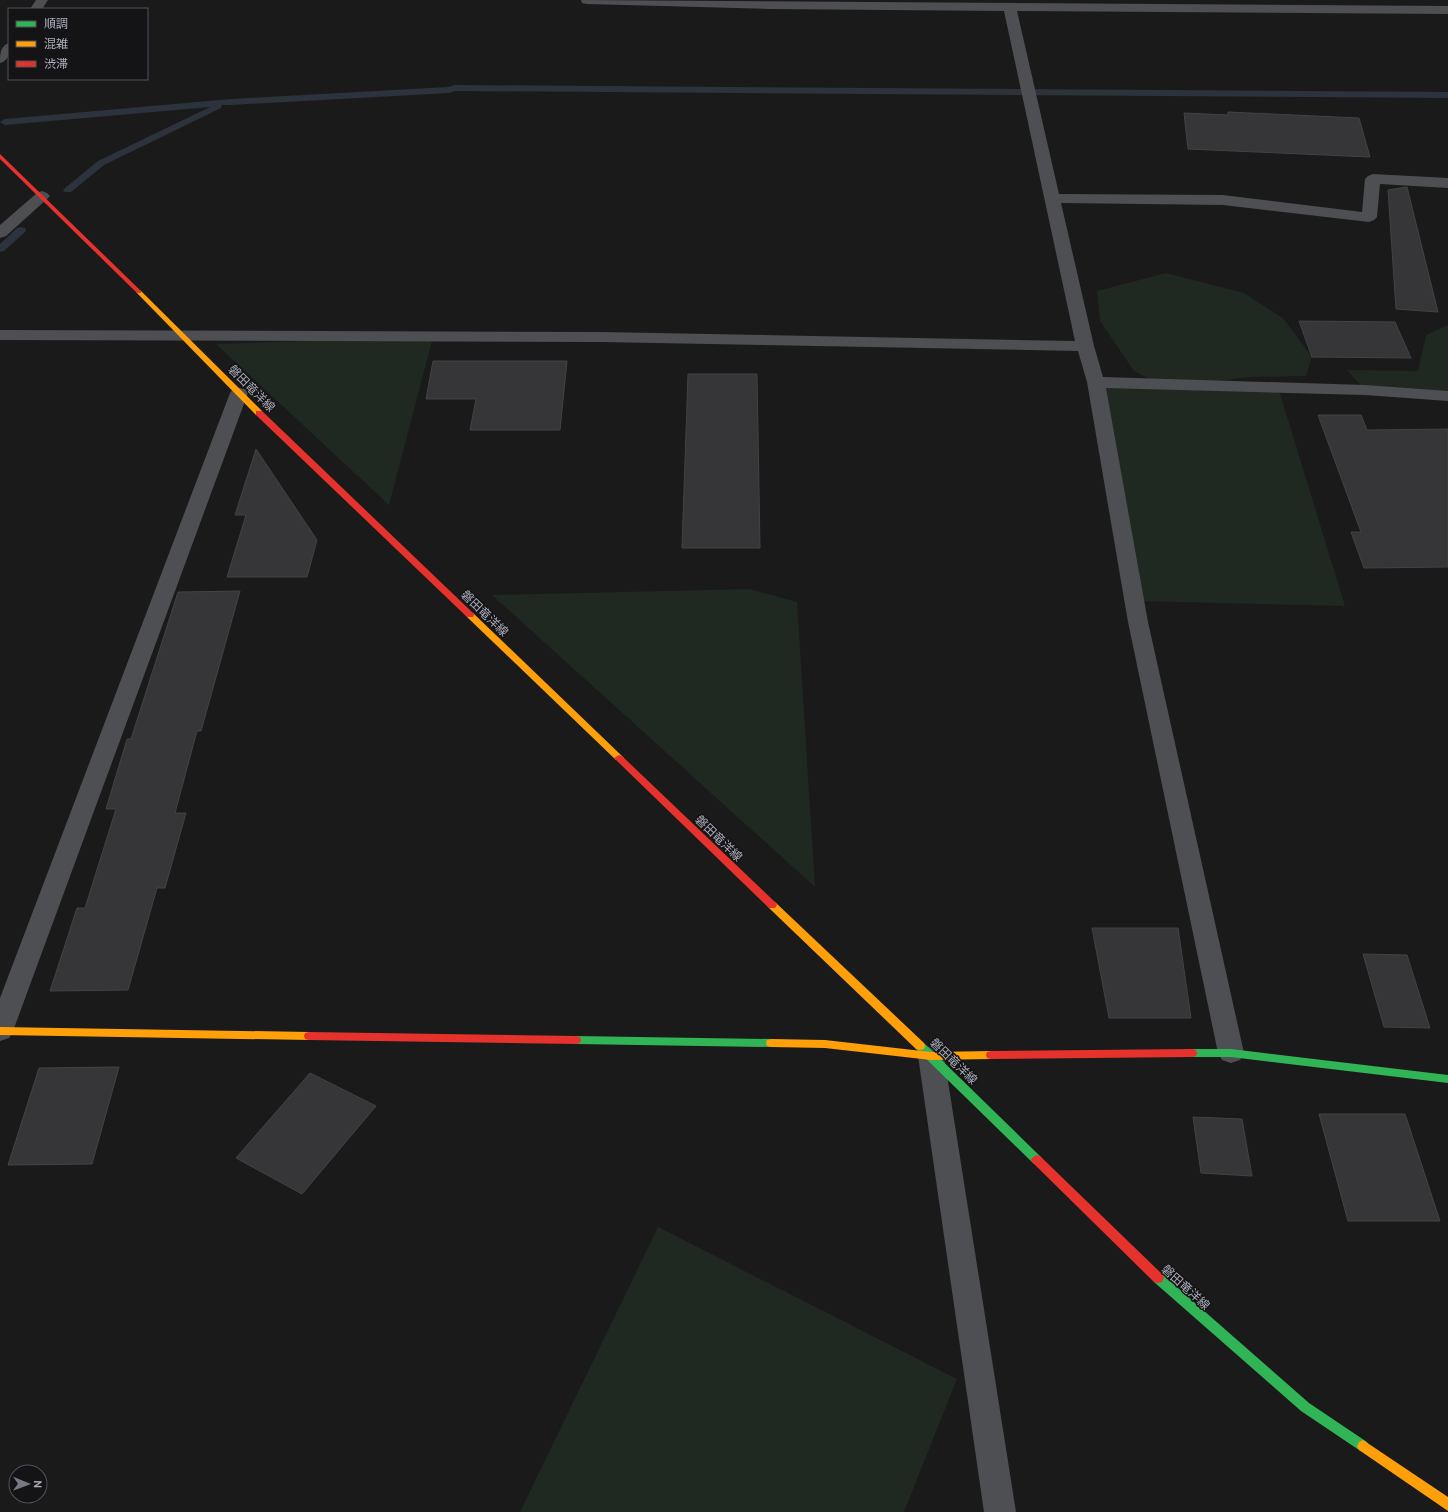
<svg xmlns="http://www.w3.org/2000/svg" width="1448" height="1512" font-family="Cabin,'Noto Sans JP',sans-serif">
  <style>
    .green { fill: #202822 }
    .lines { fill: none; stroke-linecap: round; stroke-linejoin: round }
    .stream { fill: #2c333d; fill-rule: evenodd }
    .building { fill: #363638; stroke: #434346 }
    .street { fill: #4e4f53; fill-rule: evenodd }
    .fast { fill: #30b455; fill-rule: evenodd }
    .slow { fill: #ff9f0a; fill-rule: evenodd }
    .jam { fill: #e5322d; fill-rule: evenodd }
    .labels { text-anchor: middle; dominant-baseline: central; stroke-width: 3; stroke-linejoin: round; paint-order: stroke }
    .street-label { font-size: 12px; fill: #abadbb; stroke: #141416 }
  </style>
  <rect width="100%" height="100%" fill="#1a1a1a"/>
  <path class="green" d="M1166 273 1244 293 1283 318 1312 357 1306 376 1249 377 1196 384 1278 387 1345 606 1134 601 1096 382 1160 384 1134 371 1100 321 1097 291Z
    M1448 325V396L1365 390 1347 370 1418 371 1426 335Z
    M433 337 389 505 216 344Z
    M749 589 797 602 815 887 492 595Z
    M658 1227 957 1379 904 1512H520Z"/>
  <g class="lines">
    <path class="stream" d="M455 85 1448 92V98L456 91 449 93 231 105H222L221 108 104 165 71 192H65L63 190 65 188 98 161 210 107 5 125 0 122 5 119 231 99 448 87Z
      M21 227 25 228 26 230 25 232 4 251 0 252V244L17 228Z"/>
  </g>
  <path class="building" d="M1228 112 1359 118 1370 157 1188 149 1184 113 1228 115Z
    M1407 187 1438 312 1396 309 1388 190Z
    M1299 321 1395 322 1411 358 1312 357Z
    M433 361H567L560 430H470L476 399H426Z
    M688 374H757L760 548H682Z
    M1318 415H1361L1367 430 1448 429V567L1364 568 1351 532H1361Z
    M256 449 317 540 307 577H227L246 515H235Z
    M240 591 201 731H197L175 813H186L165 888H157L128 990 50 991 77 908H85L116 809H106L127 739H131L178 592Z
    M1092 928H1178L1191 1018H1109Z
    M1363 954 1407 955 1430 1028 1384 1027Z
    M119 1067 92 1164 8 1165 39 1068Z
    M310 1073 376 1106 302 1194 236 1158Z
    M1319 1114H1405L1440 1221H1348Z
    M1193 1117 1242 1119 1252 1176 1201 1173Z"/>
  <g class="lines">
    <path class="street" d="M36 0H48L42 9H30Z
      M581 0 1448 6V14L1017 11 1059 194 1223 195 1362 212 1365 179 1368 176 1373 174 1448 178V188L1380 184 1377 217 1374 220 1369 222 1223 205 1061 203 1094 346 1103 377 1365 385 1448 391V401L1365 395 1106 388 1148 622 1244 1053 1240 1060 1231 1063 1222 1060 1218 1053 1128 622 1087 382 1078 351 600 342 0 340V330L600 332 1075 341 1004 11 769 9 587 4 582 3Z
      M9 43C9 52 10 60 0 63 0 54 0 46 9 43Z
      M42 191 47 193 50 196 47 199 6 236 0 238V225L37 193Z
      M239 388 245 389 248 393 13 1031 9 1038 0 1041V998L230 393 233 389Z
      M931 1046 940 1049 944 1056 1016 1512H984L918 1056 922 1049Z"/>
    <path class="fast" d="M576 1036 771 1039 775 1040 776 1043 775 1046 771 1047 576 1044 572 1043 571 1040 572 1037Z
      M920 1042 924 1043 1041 1157 1043 1160 1041 1163 1037 1165 1033 1163 916 1049 915 1046 916 1043Z
      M1192 1049H1231L1448 1075V1083L1231 1057H1192L1188 1056 1187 1053 1188 1050Z
      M1158 1273 1162 1274 1309 1403 1367 1442 1369 1446 1367 1450 1363 1452 1359 1450 1301 1411 1154 1282 1152 1278 1154 1274Z"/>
    <path class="slow" d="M139 290 141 291 262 411V415H256L137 293 136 292Z
      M470 612 473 613 622 756 624 758 622 760H616L467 617 466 615Z
      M772 901 775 902 924 1043 925 1046 924 1049 920 1050 916 1049 769 908 767 905 769 902Z
      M0 1027 309 1032 313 1033 314 1036 313 1039 309 1040 0 1035Z
      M771 1039 825 1040 931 1052 991 1051 995 1052 996 1055 995 1058 991 1059 931 1060 825 1048 771 1047 767 1046 766 1043 767 1040Z
      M1363 1440 1448 1497V1511L1359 1450 1357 1446 1359 1442Z"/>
    <path class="jam" d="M0 154 141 291V293H137L0 159Z
      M256 411H262L473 613 474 615 473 617H467L256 415Z
      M619 755 622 756 775 902 777 905 775 908H769L616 760 614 758Z
      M309 1032 576 1036 580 1037 581 1040 580 1043 576 1044 309 1040 305 1039 304 1036 305 1033Z
      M1192 1049 1196 1050 1197 1053 1196 1056 1192 1057 991 1059 987 1058 986 1055 987 1052 991 1051Z
      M1037 1155 1041 1157 1162 1274 1164 1278 1162 1282 1158 1283 1154 1282 1033 1163 1031 1160 1033 1157Z"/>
  </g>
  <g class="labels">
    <g class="street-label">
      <text transform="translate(252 388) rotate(45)">磐田竜洋線</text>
      <text transform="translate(485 613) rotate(44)">磐田竜洋線</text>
      <text transform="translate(719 838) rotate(44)">磐田竜洋線</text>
      <text transform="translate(954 1061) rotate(44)">磐田竜洋線</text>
      <text transform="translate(1186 1287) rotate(42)">磐田竜洋線</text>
    </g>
  </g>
  <rect x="8" y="8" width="140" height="72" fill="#141416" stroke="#505158"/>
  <rect x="16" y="21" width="20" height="6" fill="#30b455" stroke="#505158"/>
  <text x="44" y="28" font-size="12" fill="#abadbb">順調</text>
  <rect x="16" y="41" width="20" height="6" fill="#ff9f0a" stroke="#505158"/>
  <text x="44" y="48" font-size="12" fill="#abadbb">混雑</text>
  <rect x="16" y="61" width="20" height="6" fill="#e5322d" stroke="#505158"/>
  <text x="44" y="68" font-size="12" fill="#abadbb">渋滞</text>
  <g transform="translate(28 1484) rotate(91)"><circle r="19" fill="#141416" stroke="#505158"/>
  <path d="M0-3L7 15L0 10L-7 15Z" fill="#787a83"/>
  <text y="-6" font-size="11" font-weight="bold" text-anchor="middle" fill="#abadbb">N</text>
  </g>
</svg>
